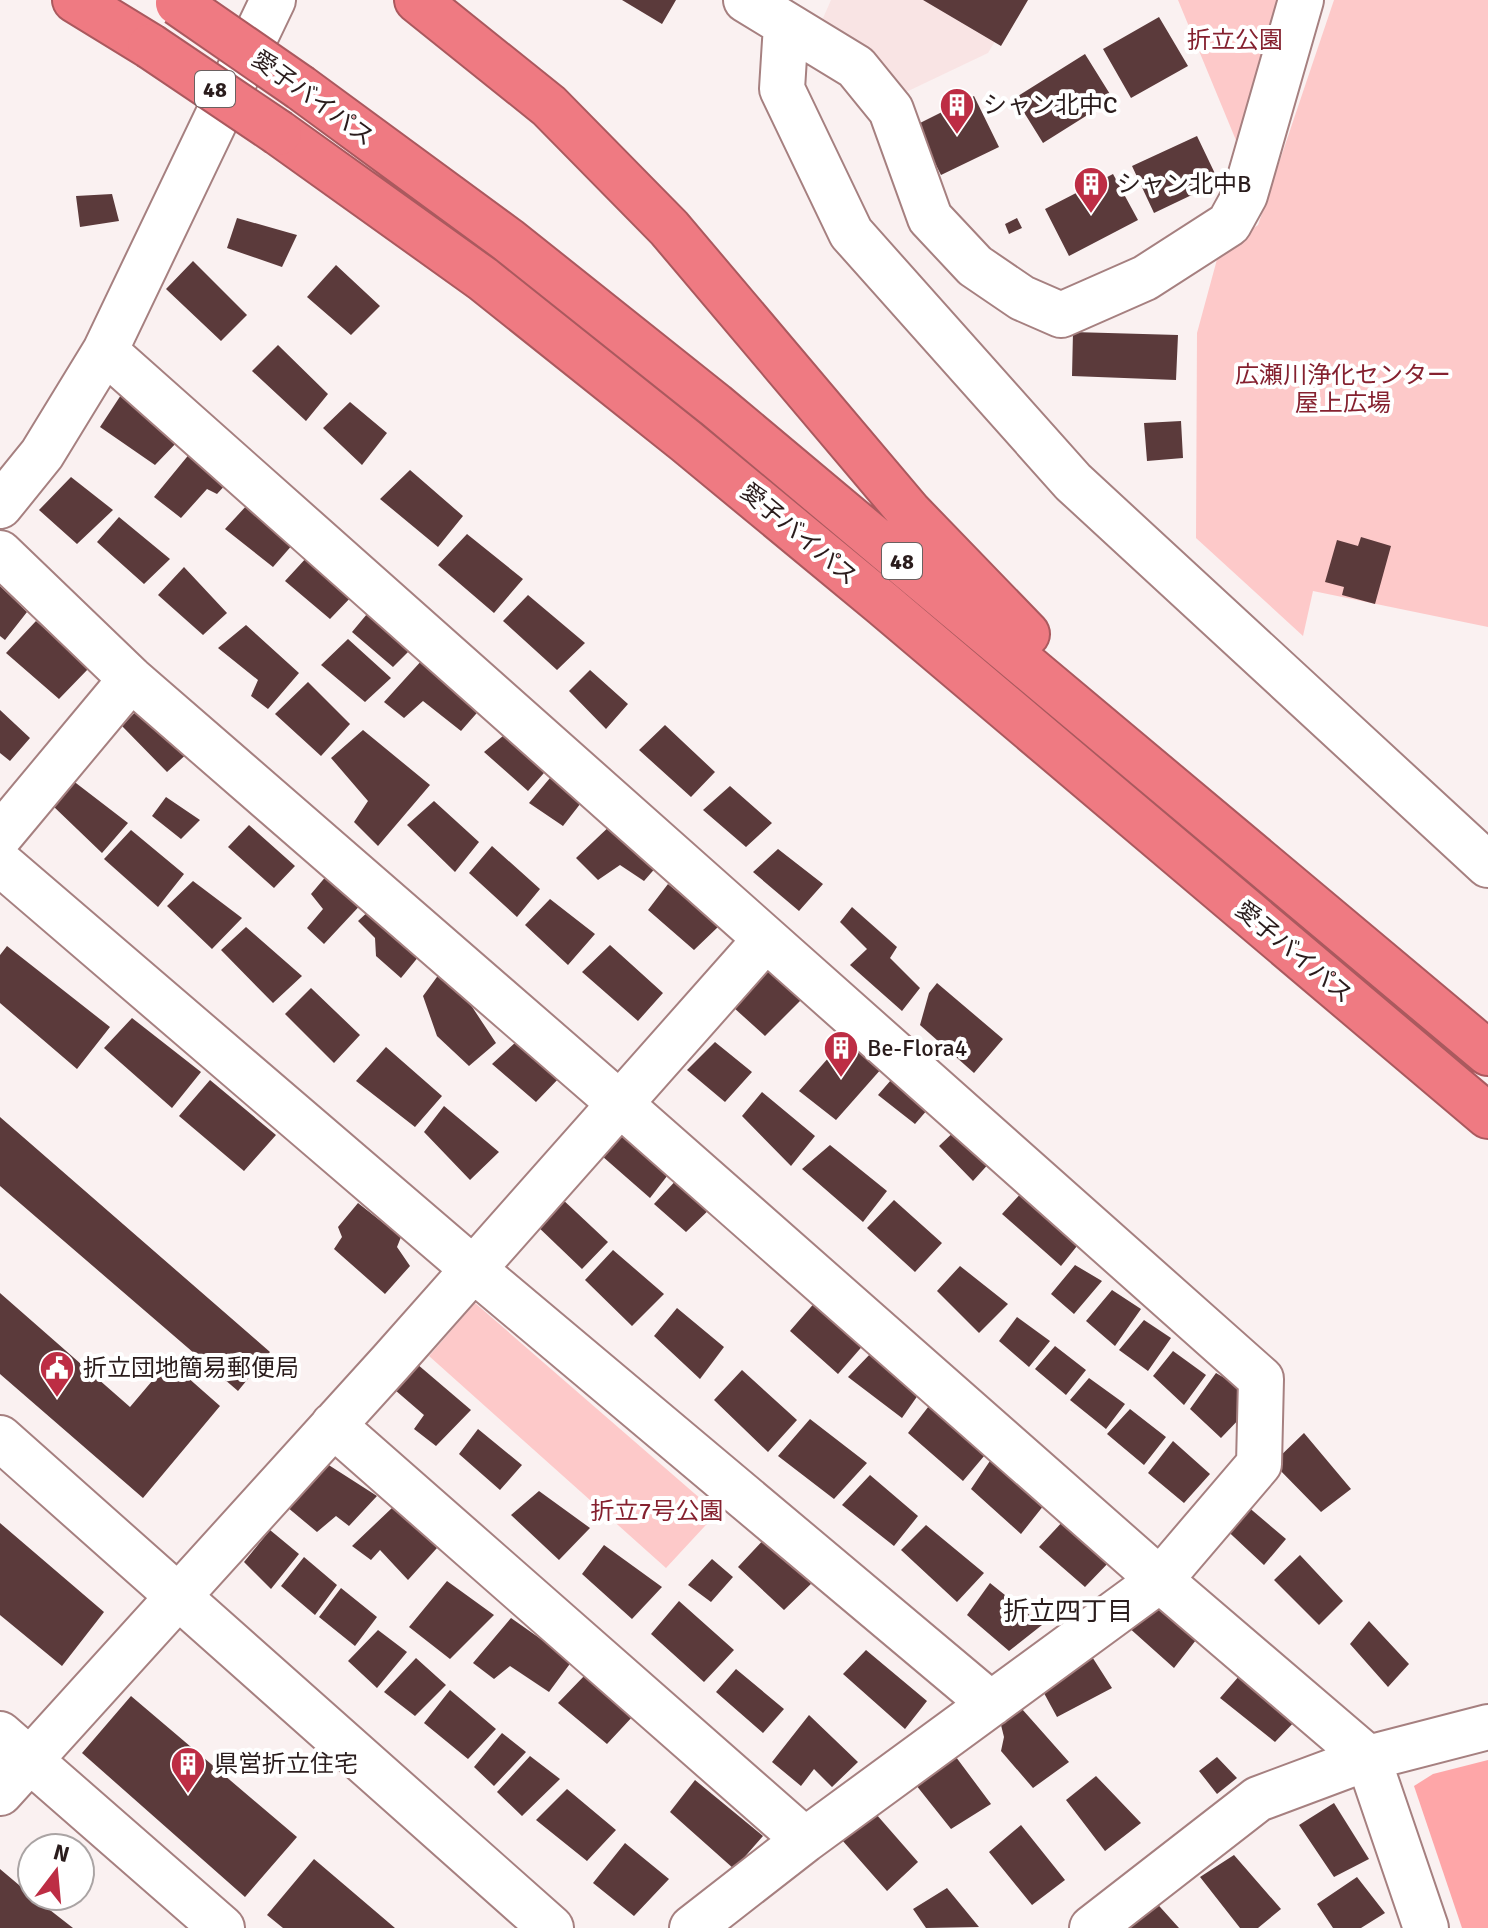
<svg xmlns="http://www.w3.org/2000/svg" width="1488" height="1928" font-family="Signika,'Noto Sans JP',sans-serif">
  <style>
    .built { fill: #f9e4e4 }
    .green { fill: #fdc9c9 }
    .forest { fill: #fea6a8 }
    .building { fill: #5b3a3b }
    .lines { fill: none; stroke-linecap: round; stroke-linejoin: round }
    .minor-casing { stroke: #a68080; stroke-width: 48 }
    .highway-casing { stroke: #aa595e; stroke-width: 48 }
    .minor { stroke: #fff; stroke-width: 44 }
    .highway { stroke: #ef7a82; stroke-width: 44 }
    .highway-bridge-casing { stroke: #aa595e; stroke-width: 48; stroke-linecap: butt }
    .highway-bridge { stroke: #ef7a82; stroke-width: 44 }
    .labels { text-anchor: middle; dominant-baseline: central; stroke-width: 8; stroke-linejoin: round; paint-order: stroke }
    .shield { fill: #fff; stroke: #6a6060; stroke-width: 2 }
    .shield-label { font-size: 22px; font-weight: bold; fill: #2a1c1c }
    .park-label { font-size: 24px; fill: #85212f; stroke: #fff }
    .street-label { font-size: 24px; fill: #2a1c1c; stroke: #fff }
    .poi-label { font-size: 24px; fill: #2a1c1c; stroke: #fff; text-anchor: start }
    .neighbourhood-label { font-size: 26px; fill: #2a1c1c; stroke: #fff }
  </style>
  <rect width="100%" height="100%" fill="#faf1f1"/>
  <path class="built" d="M831 0H1020L988 53 904 93 820 25Z"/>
  <path class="green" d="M1178 0H1287L1240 150Z
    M1334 0H1488V627L1313 591 1303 636 1196 538 1197 333 1219 252 1258 225Z
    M475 1303 717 1513 666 1568 429 1356Z"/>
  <path class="forest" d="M1488 1760V1928H1462L1414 1786 1433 1774Z"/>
  <path class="building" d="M622 0H676L662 24Z
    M923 0H1028L1001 46Z
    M1159 17 1188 66 1131 98 1103 49Z
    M1085 54 1113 99 1043 143 1015 98Z
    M974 96 999 147 941 175 916 125Z
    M1197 136 1219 182 1154 213 1132 166Z
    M1113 174 1138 220 1069 256 1045 209Z
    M112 194 119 221 80 227 76 196Z
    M237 218 297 235 282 267 227 248Z
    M1017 218 1022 228 1009 234 1005 224Z
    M193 261 247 315 221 341 166 289Z
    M336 265 380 306 351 335 307 297Z
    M1073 332 1178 335 1176 380 1072 376Z
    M278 345 328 394 306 421 252 371Z
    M121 395 180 439 155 465 100 427Z
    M350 402 387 433 362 465 323 428Z
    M1181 421 1183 458 1147 461 1144 423Z
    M191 452 228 482 217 494 207 489 181 518 154 497Z
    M410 470 463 516 438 547 380 499Z
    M71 477 113 510 77 544 39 510Z
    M248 504 294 543 273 567 225 529Z
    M119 517 170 559 144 584 97 542Z
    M467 534 523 579 494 613 438 565Z
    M1361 537 1391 546 1375 604 1342 595 1344 587 1325 582 1337 540 1358 546Z
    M308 556 355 593 330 619 285 581Z
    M184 567 227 613 203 635 158 595Z
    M0 586 27 612 5 640 0 636Z
    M528 595 585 643 557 670 503 621Z
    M372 608 415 645 393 667 352 632Z
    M36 621 89 668 59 699 6 653Z
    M246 625 299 673 268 709 251 696 258 680 218 648Z
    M348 639 391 678 365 702 321 665Z
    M423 659 483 706 461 731 423 701 404 718 384 702Z
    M590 670 628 704 606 729 569 691Z
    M308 682 350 724 321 756 275 714Z
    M142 705 191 750 167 772 122 726Z
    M0 710 30 738 10 761 0 753Z
    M665 725 715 772 691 797 639 750Z
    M363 730 430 785 378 846 354 822 368 801 331 758Z
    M510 730 551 765 528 791 484 752Z
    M555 772 584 799 563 826 529 803Z
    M72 780 128 823 102 853 52 805Z
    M730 786 772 823 746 847 703 810Z
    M166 797 200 820 181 839 152 816Z
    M434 801 479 842 455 872 407 825Z
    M614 822 658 865 644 881 620 865 598 880 576 858Z
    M249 825 295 866 274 888 228 847Z
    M131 830 184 874 158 907 104 859Z
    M492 846 540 889 517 917 469 873Z
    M778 849 823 884 799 911 753 872Z
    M333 868 366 899 324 944 307 928 323 909 311 894Z
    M193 881 242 918 212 949 167 906Z
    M668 884 719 926 694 950 648 910Z
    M550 899 595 934 568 965 525 925Z
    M852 907 897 947 890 958 920 988 902 1011 850 965 867 949 840 922Z
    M372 908 424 950 401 978 376 956 375 938 358 921Z
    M246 927 302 976 273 1003 221 950Z
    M610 945 663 993 638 1021 582 972Z
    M7 946 110 1027 77 1069 0 1003V955Z
    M445 966 496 1043 469 1066 437 1036 423 996Z
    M768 971 803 998 765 1036 733 1007Z
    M937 983 1003 1039 974 1073 920 1025 929 993Z
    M311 988 360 1035 334 1063 285 1014Z
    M132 1018 201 1072 172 1108 104 1048Z
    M846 1038 882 1068 836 1120 799 1091Z
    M517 1041 562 1075 536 1102 492 1064Z
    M715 1042 752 1072 725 1102 687 1070Z
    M386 1047 442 1096 415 1127 356 1081Z
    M210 1080 276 1135 244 1171 179 1116Z
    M891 1080 928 1109 915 1124 878 1095Z
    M762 1092 815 1136 791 1166 742 1116Z
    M444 1106 499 1152 470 1180 424 1132Z
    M0 1117 270 1352 238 1391 0 1186Z
    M960 1126 992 1160 973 1181 939 1146Z
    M623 1131 671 1171 650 1198 602 1156Z
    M830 1145 887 1191 863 1222 802 1169Z
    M681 1175 714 1205 686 1232 654 1204Z
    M1023 1191 1081 1241 1061 1266 1002 1214Z
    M560 1197 608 1242 582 1269 534 1223Z
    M894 1200 942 1243 915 1272 867 1228Z
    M358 1203 401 1237 397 1247 410 1266 385 1294 334 1249 342 1237 338 1227Z
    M613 1250 664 1294 632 1326 585 1280Z
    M1075 1265 1102 1281 1074 1314 1051 1294Z
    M960 1266 1008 1304 979 1333 937 1291Z
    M1112 1290 1141 1309 1115 1346 1086 1321Z
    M0 1293 130 1407 169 1361 220 1406 143 1498 0 1374Z
    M817 1300 866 1342 838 1374 790 1331Z
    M677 1308 724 1347 700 1379 654 1336Z
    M1017 1317 1050 1341 1029 1367 999 1341Z
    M1144 1320 1171 1338 1148 1371 1119 1350Z
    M1055 1346 1086 1370 1066 1395 1035 1369Z
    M1173 1351 1206 1375 1184 1405 1153 1376Z
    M872 1352 923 1388 902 1418 848 1377Z
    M417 1364 471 1410 436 1446 414 1429 424 1415 395 1390Z
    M742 1370 797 1420 768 1452 714 1400Z
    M1216 1373 1240 1387 1243 1415 1221 1438 1190 1409Z
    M1089 1378 1125 1404 1106 1429 1070 1400Z
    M932 1402 990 1449 963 1481 908 1433Z
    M1130 1409 1166 1437 1144 1465 1107 1434Z
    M810 1419 867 1463 834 1499 778 1456Z
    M478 1429 522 1465 500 1490 459 1454Z
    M1304 1433 1351 1489 1321 1512 1273 1463Z
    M1173 1441 1210 1474 1184 1503 1148 1473Z
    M994 1455 1048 1500 1021 1534 971 1489Z
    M324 1462 377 1496 349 1526 336 1516 317 1532 287 1507Z
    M870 1475 918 1516 894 1546 842 1505Z
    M539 1491 590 1528 559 1560 511 1515Z
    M1240 1500 1286 1539 1264 1565 1219 1523Z
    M393 1507 437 1548 408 1580 380 1550 371 1560 352 1546Z
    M1065 1519 1113 1558 1085 1587 1039 1547Z
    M0 1523 104 1612 62 1666 0 1615Z
    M926 1525 984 1573 957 1602 901 1550Z
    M270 1530 299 1554 271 1589 244 1562Z
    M766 1537 815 1580 784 1610 738 1567Z
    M604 1545 662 1587 632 1619 582 1574Z
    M1300 1555 1343 1601 1319 1625 1274 1580Z
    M304 1557 337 1585 315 1615 281 1586Z
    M712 1559 733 1577 711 1602 688 1585Z
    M447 1581 494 1615 450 1659 409 1627Z
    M990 1583 1042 1625 1009 1651 967 1615Z
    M341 1588 377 1617 355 1646 319 1617Z
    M679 1601 734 1650 704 1682 651 1634Z
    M1149 1602 1196 1640 1174 1668 1127 1626Z
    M511 1618 572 1661 549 1692 510 1666 494 1679 473 1663Z
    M1369 1621 1409 1664 1388 1687 1350 1644Z
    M378 1630 407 1652 377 1688 348 1661Z
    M866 1650 927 1701 905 1729 843 1674Z
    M1089 1652 1112 1688 1057 1717 1039 1684Z
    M416 1658 446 1685 415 1716 384 1692Z
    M736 1669 784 1709 763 1733 716 1692Z
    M586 1674 634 1715 607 1744 558 1703Z
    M1240 1675 1299 1717 1275 1742 1220 1698Z
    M450 1690 496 1729 468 1759 424 1723Z
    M131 1696 297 1837 245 1897 82 1753Z
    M1022 1709 1069 1762 1033 1788 1001 1751 1004 1737 1001 1725Z
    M809 1715 858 1762 832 1787 814 1769 801 1786 772 1762Z
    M502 1733 526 1752 494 1786 474 1767Z
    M953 1753 991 1804 951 1829 912 1780Z
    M530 1756 560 1779 522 1816 497 1792Z
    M1217 1757 1237 1778 1217 1794 1199 1771Z
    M1096 1776 1141 1823 1105 1851 1066 1800Z
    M695 1780 763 1836 734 1869 670 1812Z
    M567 1789 616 1830 587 1861 536 1820Z
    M1334 1803 1369 1859 1334 1877 1299 1825Z
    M876 1814 918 1862 887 1891 842 1840Z
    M1021 1825 1065 1880 1032 1905 989 1852Z
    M625 1843 669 1879 634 1916 593 1883Z
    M1234 1855 1281 1909 1258 1928H1240L1200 1877Z
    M314 1859 395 1928H283L267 1915Z
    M0 1869 32 1896 73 1928H0Z
    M1357 1877 1385 1913 1361 1928H1333L1317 1904Z
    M947 1888 979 1927 926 1928 913 1909Z
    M1152 1898 1179 1928H1131L1125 1920Z"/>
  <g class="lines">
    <g class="minor-casing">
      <path id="minor" d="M746 0 856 67 891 110 930 218 975 266 1022 298 1061 315 1145 278 1229 224 1245 195 1301 0
        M786 25 782 89 851 233 1073 482 1488 865
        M105 351 1261 1379 1259 1464 1160 1580 805 1840 692 1928
        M0 506 42 454 105 351 273 0
        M0 553 131 679 619 1103 1160 1580 1368 1758 1426 1928
        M0 836 131 679
        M0 863 472 1268 991 1704
        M333 1425 805 1840
        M0 1438 551 1928
        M0 1734 222 1928
        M0 1793 391 1362 765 940
        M1092 1928 1258 1799 1368 1758 1488 1727"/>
    </g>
    <g class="highway-casing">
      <path id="highway" d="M75 0 150 46
        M417 0 549 106 669 228 909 512 1027 634
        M301 88 508 240 715 405 1488 1053
        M279 133 483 279 686 441 882 603 1488 1116"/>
    </g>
    <use href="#minor" class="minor"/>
    <use href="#highway" class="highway"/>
    <g class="highway-bridge-casing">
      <path id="highway-bridge" d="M178 3 301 88
        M150 46 279 133"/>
    </g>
    <use href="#highway-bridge" class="highway-bridge"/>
  </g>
  <defs>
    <g id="building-pin" transform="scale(1.8)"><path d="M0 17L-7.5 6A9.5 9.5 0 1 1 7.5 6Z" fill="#bd2d44" stroke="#fff"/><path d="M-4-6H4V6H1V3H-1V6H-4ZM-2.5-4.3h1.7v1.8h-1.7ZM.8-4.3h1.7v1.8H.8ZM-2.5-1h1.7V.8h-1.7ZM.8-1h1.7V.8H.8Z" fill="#fff"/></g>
    <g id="civic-pin" transform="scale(1.8)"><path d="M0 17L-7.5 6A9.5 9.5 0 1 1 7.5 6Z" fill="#bd2d44" stroke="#fff"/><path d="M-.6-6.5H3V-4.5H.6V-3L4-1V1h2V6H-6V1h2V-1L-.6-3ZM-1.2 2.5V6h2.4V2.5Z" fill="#fff"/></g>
  </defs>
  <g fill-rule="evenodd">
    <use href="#building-pin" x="957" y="105"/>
    <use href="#building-pin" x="1091" y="184"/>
    <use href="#building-pin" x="841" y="1048"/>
    <use href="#civic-pin" x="57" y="1368"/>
    <use href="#building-pin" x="188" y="1764"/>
  </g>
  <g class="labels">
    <g class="shield">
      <rect x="195" y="71" width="40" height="36" rx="6"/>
      <rect x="882" y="543" width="40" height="36" rx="6"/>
    </g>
    <g class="shield-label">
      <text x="215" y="89">48</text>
      <text x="902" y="561">48</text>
    </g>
    <g class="park-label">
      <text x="1235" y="40">折立公園</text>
      <text x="1343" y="375">広瀬川浄化センター<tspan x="1343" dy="28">屋上広場</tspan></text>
      <text x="657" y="1511">折立7号公園</text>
    </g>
    <g class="street-label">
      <text transform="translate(313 98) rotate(36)">愛子バイパス</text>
      <text transform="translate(799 534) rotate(40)">愛子バイパス</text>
      <text transform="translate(1294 952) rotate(40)">愛子バイパス</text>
    </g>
    <g class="poi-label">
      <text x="983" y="105">シャン北中C</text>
      <text x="1117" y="184">シャン北中B</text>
      <text x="867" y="1048">Be-Flora4</text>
      <text x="83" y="1368">折立団地簡易郵便局</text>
      <text x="214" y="1764">県営折立住宅</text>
    </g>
    <g class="neighbourhood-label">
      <text x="1068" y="1612">折立四丁目</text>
    </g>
  </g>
  <g transform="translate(56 1872) rotate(16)"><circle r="38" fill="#ffffff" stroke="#aaa4a4" stroke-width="2"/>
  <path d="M0-6L14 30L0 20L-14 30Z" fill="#bd2d44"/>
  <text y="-12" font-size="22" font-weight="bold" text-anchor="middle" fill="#2a1c1c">N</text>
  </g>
</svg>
